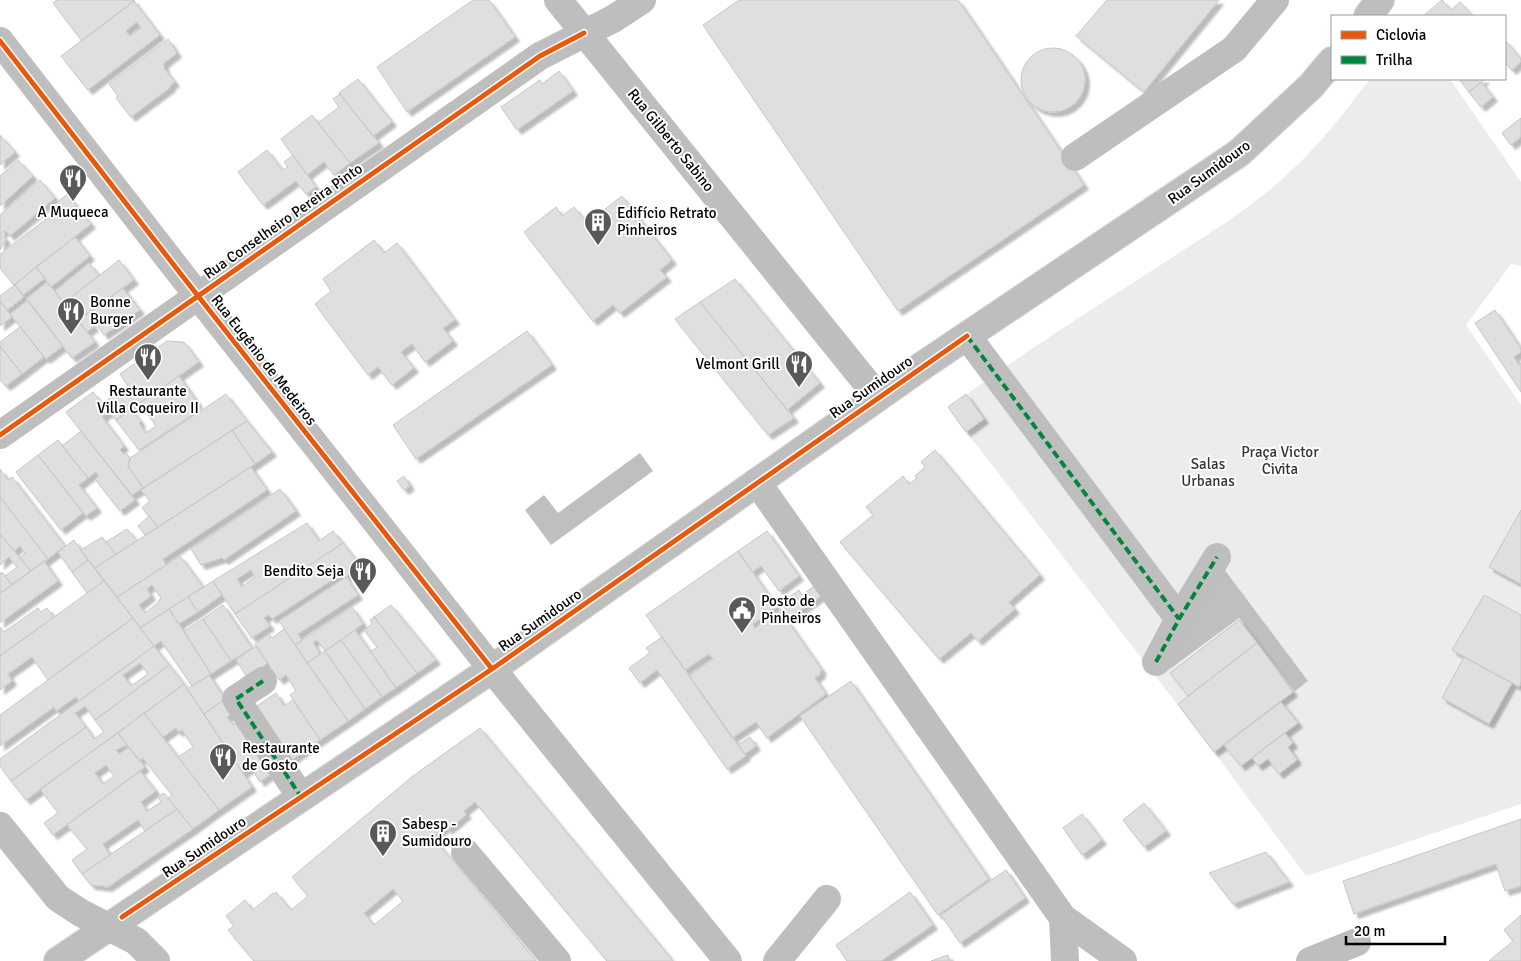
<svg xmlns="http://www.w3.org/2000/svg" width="1521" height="961" font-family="Signika,sans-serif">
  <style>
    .green { fill: #ececec }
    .water { fill: #bfbfbf }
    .building { fill: #dfdfdf; stroke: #c7c7c7; fill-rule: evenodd; filter: url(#shadow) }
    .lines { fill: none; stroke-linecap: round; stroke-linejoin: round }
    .major-casing { stroke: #dbdbdb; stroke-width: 30 }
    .minor { stroke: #bebebe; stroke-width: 28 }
    .major { stroke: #bebebe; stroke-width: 28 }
    .quiet { stroke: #00873e; stroke-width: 4; stroke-dasharray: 8 4; stroke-linecap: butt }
    .cycleway-casing { stroke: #fff; stroke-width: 8 }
    .cycleway { stroke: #e8590c; stroke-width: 5 }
    .labels { text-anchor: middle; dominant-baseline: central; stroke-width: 4; stroke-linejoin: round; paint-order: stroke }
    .street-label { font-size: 15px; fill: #000; stroke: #fff }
    .poi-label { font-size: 15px; fill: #000; stroke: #fff; text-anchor: start }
    .park-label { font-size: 15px; fill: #333; stroke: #fff }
  </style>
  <defs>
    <filter id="shadow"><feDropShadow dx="4.5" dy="4.5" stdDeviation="1" flood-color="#0004"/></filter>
  </defs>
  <rect width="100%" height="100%" fill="#fff"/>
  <path class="green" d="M1370 79H1450L1521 182V266L1511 264 1466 325 1521 405V804L1306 876 1214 752 948 408C1015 358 1086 313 1156 268 1203 237 1253 208 1294 168 1323 141 1346 110 1370 79Z"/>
  <path class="water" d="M640 453 653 471 551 545 525 510 544 495 558 513Z
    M1218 561 1308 681 1295 691 1239 618 1163 674 1157 666Z"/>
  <path class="building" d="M57 0H135L82 41 53 3Z
    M473 0H489L515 37 407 112 377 67Z
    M739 0H958L1084 185 898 311 703 25Z
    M1107 0H1219L1144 92 1076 36Z
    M1442 0 1451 10 1460 2 1473 16H1423Z
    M134 1 160 35 88 90 61 56ZM137 22 141 28 130 36 126 31Z
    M168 39 177 53 163 64 165 67 164 68 175 82 170 86 171 87 131 117 116 98 118 96 109 84Z
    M1505 40 1521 59V62L1512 70 1505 63Z
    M1021 80a32 32 0 1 1 64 0a32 32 0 1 1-64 0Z
    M559 71 573 91 517 130 501 107 540 80 542 84Z
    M358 79 392 122 373 136 339 93Z
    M1459 79H1485L1469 92Z
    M1481 82 1493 97 1481 107 1469 92Z
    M340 94 379 143 350 163 318 123 339 107 333 99Z
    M312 115 350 163 334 175 324 162 307 175 281 139Z
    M1521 118V137L1511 145 1502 133Z
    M0 135 15 152 0 165Z
    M267 150 282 170 288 167 284 162 293 155 316 187 306 194 296 181 263 205 238 172Z
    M18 160 33 176 0 206V176Z
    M40 180 55 198 10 236 5 230 1 234 6 239 0 250V215Z
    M67 194 91 224 14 285 0 268V254L53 214 49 210Z
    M622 196 672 260 660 270 667 277 620 313 613 305 593 321 524 232 556 207 562 216 574 207 587 223Z
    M75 237 90 256 51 287 36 267Z
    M374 240 384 253 397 243 455 320 443 328 453 341 425 362 412 344 401 352 414 368 392 385 378 367 368 375 315 304 331 291 323 279Z
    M119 260 134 280 78 320 64 303Z
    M89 263 99 275 64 303 55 291Z
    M36 267 45 278 23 295 15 285Z
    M735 279 820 383 787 410 700 302Z
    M47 282 95 342 72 358 26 299Z
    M15 285 24 297 7 310 0 301V296Z
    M123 288 140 310 104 335 93 319 90 321 94 327 87 332 78 320Z
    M28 300 63 346 46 359 10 314Z
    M0 301 12 317 0 326Z
    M700 302 794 418 768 435 675 319Z
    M1495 310 1521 349V352L1514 357 1519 365 1521 363V392L1475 323Z
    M20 327 44 357 22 374 0 346V342Z
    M527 331 552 365 416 459 393 425Z
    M167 341 184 342 199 362 116 420 102 404 128 386 120 374Z
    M0 346 22 374 6 386 0 380Z
    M179 376 198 403 196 405 200 410 139 450 116 420 131 409 141 422 139 423 146 433 156 426 140 403Z
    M93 392 109 412 102 417 124 446 120 450 124 454 126 453 130 458 128 466 143 488 132 495 66 412Z
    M226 394 247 421 143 488 128 466 130 458Z
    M966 394 984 419 966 432 948 407Z
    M247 421 272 452 255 464 232 430Z
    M232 430 255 464 158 527 142 508 150 501 141 490Z
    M81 431 135 500 120 511 95 479 99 476 96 472 88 478 62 446Z
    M58 440 88 478 79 485 97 508 86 516 38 455Z
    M935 450 1040 575 1009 602 1015 609 978 641 971 633 939 659 840 542 873 515 866 507 903 476 909 484 917 478 915 476 925 467 921 462Z
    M38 455 83 513 61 530 16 472Z
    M251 467 267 490 163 559 166 565 117 597 95 568Z
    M0 469 8 480 12 477 65 546 48 559 0 497Z
    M404 476 410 486 404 490 397 481Z
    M280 489 296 511 224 560 222 558 201 565 191 549Z
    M0 497 48 559 31 571 20 558 25 553 20 546 14 551 0 534Z
    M1521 510V584L1489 567Z
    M149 516 158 527 145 535 138 526Z
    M307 523 319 541 333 531 343 543 235 614 213 581ZM251 570 255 577 242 587 237 579Z
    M127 529 137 541 116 554 106 542Z
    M767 531 799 576 779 591 761 566 752 572 738 551Z
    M0 534 31 571 12 585 5 576 17 567 9 557 0 565Z
    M102 537 116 554 95 568 81 550Z
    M74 540 88 560 72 572 58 552Z
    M343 543 361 567 346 577 343 573 272 619 269 615 264 618 270 626 252 638 235 614Z
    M738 551 777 607 753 624 755 628 780 610 822 670 820 672 821 674 815 678 826 694 767 738 756 722 732 738 689 676 713 659 709 654 685 670 646 615Z
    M180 556 203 587 140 628 117 597ZM152 585 161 598 158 601 159 602 145 613 139 605 151 596 147 589Z
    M88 560 104 581 87 593 72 572Z
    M44 561 58 581 0 623V593Z
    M2 572 12 585 0 593V574Z
    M346 577 358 595 298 634 302 640 295 645 279 621Z
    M104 581 133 618 48 680 32 657 8 674 12 681 0 690V656Z
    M213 581 222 595 198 612 188 597Z
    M814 586 821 596 791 617 781 603 799 590 802 595Z
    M1484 595 1521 615V682L1519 687 1452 650Z
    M188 597 198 612 179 624 169 609Z
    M223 605 252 648 231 661 203 619Z
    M391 605 436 660 417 673 374 617Z
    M352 607 363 624 325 651 317 640 313 642 320 654 307 663 295 645Z
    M38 608 41 612 47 608 54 617 0 656V627L4 632Z
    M169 609 211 674 192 686 161 641 154 646 140 628Z
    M374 617 417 673 396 688 371 652 377 647 364 630 372 624 370 620Z
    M133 618 154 646 79 701 76 697 56 711 54 707 0 746V715Z
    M203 619 231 661 211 674 184 631Z
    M1239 620 1257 643 1188 696 1170 673Z
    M284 629 348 721 320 740 290 695 296 691 286 675 279 680 255 644 269 634 272 638Z
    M355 630 396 688 382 697 341 640Z
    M662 637 746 756 727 769 657 670 640 683 629 668 650 653 646 648Z
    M341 640 382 697 365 709 325 651Z
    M1257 643 1293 692 1214 752 1178 704Z
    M154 646 169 665 95 720 85 706 75 713 86 727 11 781 0 766V759ZM140 663 148 674 131 686 123 675Z
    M256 646 268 663 247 677 236 660Z
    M325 651 365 709 348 721 307 663Z
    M1464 657 1512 683 1489 724 1442 698Z
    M169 665 184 684 26 800 11 781 86 727 94 739 104 732 95 720Z
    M209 675 225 699 204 714 187 689Z
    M851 681 989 879 938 915 800 716Z
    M184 684 252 787 219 810 178 757 193 747 182 730 178 732 176 728 163 737 144 713Z
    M276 693 284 706 293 700 320 740 290 761 254 708Z
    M225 699 234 712 227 717 233 725 239 721 274 772 260 782 251 768 243 773 204 714Z
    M1281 702 1298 723 1241 766 1224 745Z
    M144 713 219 810 193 829 168 798 172 795 143 758 139 761 118 733Z
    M480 728 673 961H607L475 802 464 811 467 814 448 830 446 827 433 837 536 961H254L228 930 234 926 226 916 245 900 253 910 273 893 275 894 276 892 291 910 308 896 292 877 413 776ZM393 889 403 901 374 925 364 913Z
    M118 733 127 745 116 750 119 754 129 747 145 767 53 835 44 823 58 813 40 789ZM106 765 114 776 103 784 95 773Z
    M1285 733 1293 743 1288 747 1297 760 1279 774 1268 759 1258 766 1252 758Z
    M750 737 756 746 745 754 738 745Z
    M140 771 156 791 141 802 147 811 161 802 158 797 164 793 177 809 145 831 138 820 103 844 110 855 82 874 72 860 87 849 67 825Z
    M1144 803 1166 831 1144 847 1123 820Z
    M177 809 193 829 108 887 91 885 82 874Z
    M1082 814 1102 840 1082 855 1063 828Z
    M1521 819V886L1505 891 1496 864 1354 914 1343 881Z
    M1266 852 1289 882 1233 904 1209 873Z
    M1006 870 1025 898 960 943 941 915Z
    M910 892 933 925 881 961H847L836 945Z
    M1521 915V961H1489L1513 941 1504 930Z
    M948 955 950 961H931Z"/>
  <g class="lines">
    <g class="major-casing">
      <path id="major" d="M1368 16 1380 0
        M58 961 492 669 925 364 1239 153 1311 86 1332 61"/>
    </g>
    <path class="minor" d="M558 0 878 397
      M0 41 180 273 492 669 728 961
      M1075 157 1234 49 1275 0
      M967 336 1179 619
      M0 435 540 56 613 19 642 0
      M757 482 1063 918 1123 961
      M1156 662 1179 619 1217 557
      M263 681 236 699 301 797
      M0 826 58 898 81 913 136 941 156 961
      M465 852 557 961
      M1063 918 1065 961
      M777 961 827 899
      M1310 961 1357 942"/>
    <use href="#major" class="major"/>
    <path class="quiet" d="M967 336 1179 619
      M1156 662 1179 619 1217 557
      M263 681 236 699 301 797"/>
    <g class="cycleway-casing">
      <path id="cycleway" d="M0 41 180 273 492 669
        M0 435 540 56 584 33
        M122 917 492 669 967 336"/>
    </g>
    <use href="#cycleway" class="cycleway"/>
  </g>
  <defs>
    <g id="restaurant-pin" transform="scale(1.4375)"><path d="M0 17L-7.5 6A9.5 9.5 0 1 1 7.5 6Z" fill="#595959" stroke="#fff"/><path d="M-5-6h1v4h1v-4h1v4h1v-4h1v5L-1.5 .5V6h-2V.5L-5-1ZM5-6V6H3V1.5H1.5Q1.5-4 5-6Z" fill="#fff"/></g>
    <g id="building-pin" transform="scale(1.4375)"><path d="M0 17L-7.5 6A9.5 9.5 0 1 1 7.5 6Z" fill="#595959" stroke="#fff"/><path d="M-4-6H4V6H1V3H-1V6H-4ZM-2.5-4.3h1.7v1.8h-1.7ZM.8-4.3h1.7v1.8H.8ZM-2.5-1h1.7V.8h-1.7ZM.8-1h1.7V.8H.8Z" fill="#fff"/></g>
    <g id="civic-pin" transform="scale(1.4375)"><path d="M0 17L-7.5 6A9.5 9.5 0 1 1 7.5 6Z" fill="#595959" stroke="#fff"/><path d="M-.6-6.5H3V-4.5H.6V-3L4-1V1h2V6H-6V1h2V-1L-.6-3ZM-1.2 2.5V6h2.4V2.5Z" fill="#fff"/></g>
  </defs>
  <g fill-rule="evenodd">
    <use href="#restaurant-pin" x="73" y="178"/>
    <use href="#building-pin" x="598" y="222"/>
    <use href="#restaurant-pin" x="71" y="311"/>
    <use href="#restaurant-pin" x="148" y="357"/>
    <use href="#restaurant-pin" x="799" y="364"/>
    <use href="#restaurant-pin" x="363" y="571"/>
    <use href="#civic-pin" x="742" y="610"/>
    <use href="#restaurant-pin" x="223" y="757"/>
    <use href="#building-pin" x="383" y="833"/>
  </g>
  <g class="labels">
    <g class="street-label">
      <text transform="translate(671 140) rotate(51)">Rua Gilberto Sabino</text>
      <text transform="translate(1209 172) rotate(-36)">Rua Sumidouro</text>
      <text transform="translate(283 221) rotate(-35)">Rua Conselheiro Pereira Pinto</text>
      <text transform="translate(264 360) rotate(52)">Rua Eugênio de Medeiros</text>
      <text transform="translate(871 387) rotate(-35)">Rua Sumidouro</text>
      <text transform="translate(540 620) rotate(-35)">Rua Sumidouro</text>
      <text transform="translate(204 847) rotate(-34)">Rua Sumidouro</text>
    </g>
    <g class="poi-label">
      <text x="73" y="212" text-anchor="middle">A Muqueca</text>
      <text x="617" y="213">Edifício Retrato<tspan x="617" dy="17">Pinheiros</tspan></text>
      <text x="90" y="302">Bonne<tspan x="90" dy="17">Burger</tspan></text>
      <text x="780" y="364" text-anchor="end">Velmont Grill</text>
      <text x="148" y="391" text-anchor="middle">Restaurante<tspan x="148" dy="17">Villa Coqueiro II</tspan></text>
      <text x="344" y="571" text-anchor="end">Bendito Seja</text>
      <text x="761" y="601">Posto de<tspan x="761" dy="17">Pinheiros</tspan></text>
      <text x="242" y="748">Restaurante<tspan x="242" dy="17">de Gosto</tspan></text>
      <text x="402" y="824">Sabesp -<tspan x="402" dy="17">Sumidouro</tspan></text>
    </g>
    <g class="park-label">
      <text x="1280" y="452">Praça Victor<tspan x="1280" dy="17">Civita</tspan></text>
      <text x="1208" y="464">Salas<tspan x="1208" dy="17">Urbanas</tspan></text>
    </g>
  </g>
  <rect x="1331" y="15" width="175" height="65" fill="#ffffff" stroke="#999999"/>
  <rect x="1341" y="31" width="25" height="8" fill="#e8590c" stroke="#999999"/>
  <text x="1376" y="40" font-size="15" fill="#000000">Ciclovia</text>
  <rect x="1341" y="56" width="25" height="8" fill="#00873e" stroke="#999999"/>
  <text x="1376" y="65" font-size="15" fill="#000000">Trilha</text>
  <path d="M1346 936v8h99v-8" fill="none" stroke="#000000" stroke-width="2.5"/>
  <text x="1354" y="936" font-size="15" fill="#000000" stroke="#ffffff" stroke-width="4" paint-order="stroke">20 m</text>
</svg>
